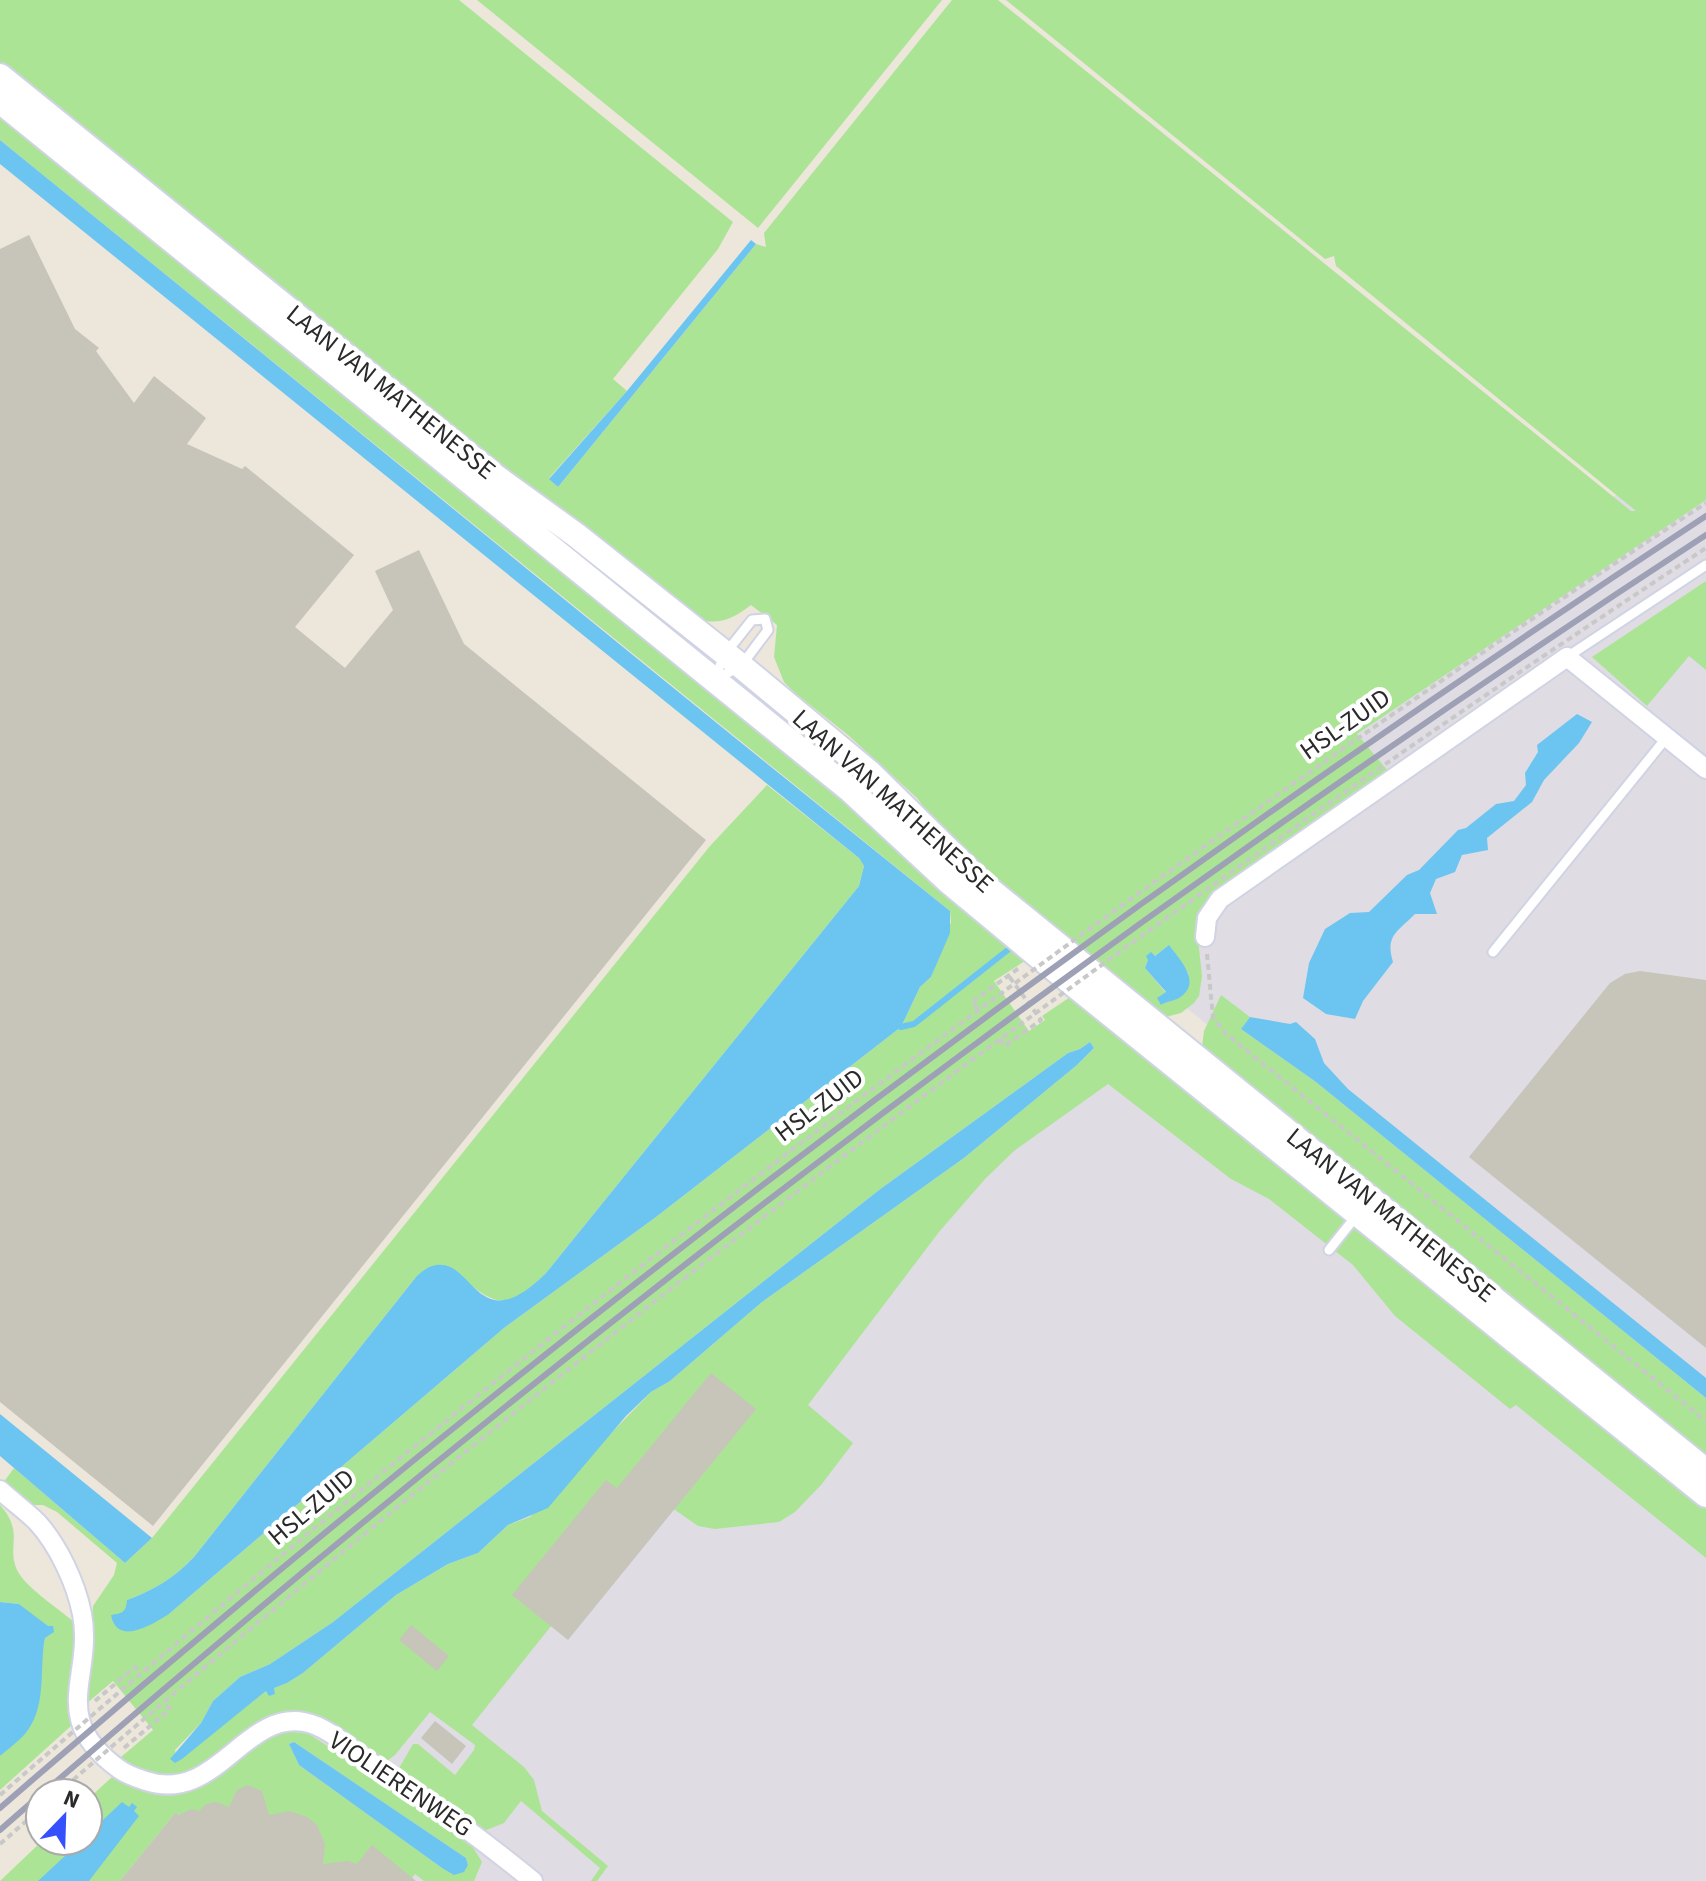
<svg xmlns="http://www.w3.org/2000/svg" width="1706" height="1881" font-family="'Source Sans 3',sans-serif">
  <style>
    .industrial { fill: #dfdce4 }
    .green { fill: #ace496; fill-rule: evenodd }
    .water { fill: #6cc5f1 }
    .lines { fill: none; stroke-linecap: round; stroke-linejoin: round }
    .stream { stroke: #6cc5f1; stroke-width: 6 }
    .building { fill: #c7c4ba }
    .lane-casing { stroke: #d0d3e3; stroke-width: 13 }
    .street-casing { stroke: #d0d3e3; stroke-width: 22 }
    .secondary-casing { stroke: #d0d3e3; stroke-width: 28 }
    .path { stroke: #c8c8c8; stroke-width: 4; stroke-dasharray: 6 4; stroke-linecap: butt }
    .lane { stroke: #fff; stroke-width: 9 }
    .street { stroke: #fff; stroke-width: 18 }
    .secondary { stroke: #fff; stroke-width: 24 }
    .rail { stroke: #9ea0b5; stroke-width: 6 }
    .path-bridge { stroke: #c8c8c8; stroke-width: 4; stroke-dasharray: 6 4; stroke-linecap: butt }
    .labels { text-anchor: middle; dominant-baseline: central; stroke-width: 8; stroke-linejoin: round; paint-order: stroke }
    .street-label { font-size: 26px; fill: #2a2a2a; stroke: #fff }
  </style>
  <rect width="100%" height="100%" fill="#ece6db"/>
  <path class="industrial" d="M1706 434V1433L1039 887Z
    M1115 1060 1706 1531V1881H88L148 1807Z"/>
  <path class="green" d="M0 0H459L733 222 718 249 613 379 627 391 549 478 558 487 756 244 766 247 764 233 952 0H998L1631 511H1636L1336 266 1334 256 1325 259 1006 0H1706V500L1357 734 1388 771 1214 895 1197 930 1202 976 1199 996 1194 1003 1181 1013 1162 1018 960 856 917 798 848 735 795 693 784 682 774 657 777 625 751 605C729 622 713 627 687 615L0 65ZM1169 946 1189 974 1170 1000 1161 1005 1166 993 1145 968 1148 960Z
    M477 0H942L758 228Z
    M0 108 834 783 1031 957 994 981 1029 1031 1045 1020 1042 1016 1076 993 1706 1504V1558L1516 1405 1510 1409 1395 1316 1353 1265 1269 1199 1231 1179 1108 1084 1014 1151 985 1179 939 1232 808 1405 853 1443 821 1485 795 1512 779 1522 715 1529 698 1526 655 1496 472 1725 524 1767 534 1780 542 1811 608 1866 597 1881H591L600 1868 521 1801 504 1823 484 1831 398 1770 413 1744H418L455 1775 474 1750 475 1745 430 1712 395 1755 387 1761C356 1749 321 1710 288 1712 236 1715 216 1782 152 1775 138 1773 129 1767 121 1757L153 1730 113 1681 86 1704 93 1606 114 1575 117 1563 57 1512 43 1505H32L3 1483 14 1468 125 1563 152 1538 710 846 767 785 859 858 864 866 859 886 546 1273C507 1312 495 1307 457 1273L416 1277 194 1557C174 1578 154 1590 127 1600V1609L123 1613 169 1614 504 1328 656 1217 901 1027 920 987 931 977 951 922 950 911 0 140ZM1090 1042 1094 1048 1077 1065 964 1158 762 1302 670 1381 651 1392 530 1517 508 1525 478 1553 448 1564 396 1595 303 1673 287 1683 273 1688 275 1693 266 1691 177 1761 175 1750 201 1723 213 1701 240 1677 270 1664 333 1622 879 1190 1068 1053 1080 1049Z
    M1706 581V670L1689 656 1647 706 1592 657Z
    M1221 995 1250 1017 1241 1029 1316 1082 1706 1398V1462L1202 1047 1204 1031Z
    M0 1505C25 1533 6 1546 17 1570 25 1587 59 1609 74 1622V1630L71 1726 0 1790V1756L42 1656 45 1638 53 1632 19 1604 0 1602Z
    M287 1731 309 1734 424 1809 471 1844 482 1862 474 1881H424L415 1874 410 1881H262L176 1812 120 1881H0L42 1841H88V1799L112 1777C205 1830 216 1754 287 1731ZM294 1742 466 1858 468 1865 442 1868 299 1765 289 1744Z"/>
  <path class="water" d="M0 140C317 397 632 656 950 911V933L931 977 920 987 901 1027 656 1217 504 1328 169 1614C153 1624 117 1647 111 1615 122 1613 126 1613 127 1600 154 1590 174 1578 194 1557L416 1277C420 1273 426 1268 432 1266 474 1253 475 1344 546 1273L859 886 864 866 859 858 0 164Z
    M751 240 756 244 558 487 549 479 627 391Z
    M1577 714 1592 722 1579 743 1544 780 1532 802 1487 838 1488 850 1462 855 1455 872 1436 879 1430 893 1437 914H1415C1397 932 1385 936 1393 962L1363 1001 1355 1019 1326 1014 1303 998 1309 963 1325 929 1350 913 1369 912 1407 875 1419 870 1458 830 1466 828 1496 804 1514 801 1526 785 1525 773 1538 752 1537 745Z
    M1169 945C1180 960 1203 983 1179 998 1174 1001 1167 1001 1161 1005L1157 998 1166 992 1145 968 1148 960 1146 956 1151 952 1155 956Z
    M1250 1017 1290 1024 1296 1022 1315 1039 1324 1063 1348 1089 1706 1378V1398L1316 1082 1241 1029Z
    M1090 1042 1094 1048 1077 1065 964 1158 762 1302 670 1381 651 1392 626 1416 548 1508 508 1525 478 1553 448 1564 396 1595 303 1673 287 1683 274 1688 275 1694 269 1696 266 1691 182 1759 175 1763 170 1759 201 1723 213 1701 240 1677 270 1664 333 1622 879 1190 1068 1053 1080 1049Z
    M0 1414 152 1538 125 1563 0 1456Z
    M0 1602 19 1604 48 1626H53L54 1632 45 1638C39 1668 47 1703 28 1730 21 1740 9 1748 0 1756Z
    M294 1742 466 1858 468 1865 464 1872 454 1875 442 1868 299 1765 289 1744Z
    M122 1802 129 1807 132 1803 137 1807 134 1811 139 1816 89 1881H38L81 1841H88V1834Z"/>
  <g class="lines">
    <path class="stream" d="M901 1027 914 1024 1009 949"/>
  </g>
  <path class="building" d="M29 235 75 329 99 348 96 351 134 403 154 376 206 418 187 444 242 469 245 466 354 555 295 627 345 668 393 610 375 571 419 550 464 644 706 840 153 1526 0 1402V249Z
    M1640 971 1706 980V1348L1469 1157 1610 983 1625 974Z
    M711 1373 756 1409 568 1640 512 1595 606 1480 617 1488Z
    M411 1625 449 1656 437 1671 399 1640Z
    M435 1721 466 1746 452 1764 421 1738Z
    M247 1785 262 1791 269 1815 290 1811 307 1817 317 1825 325 1844 323 1864 348 1861 357 1864 372 1845 416 1881H120L176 1812 179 1815 191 1809 199 1811 206 1804 216 1802 229 1807 237 1790Z"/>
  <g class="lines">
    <g class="lane-casing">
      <path id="lane" d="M765 619 768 630 741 666 714 680 725 654 752 620Z
        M1567 657 1706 565
        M1493 952 1667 737
        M1329 1250 1357 1215"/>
    </g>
    <g class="street-casing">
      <path id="street" d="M1205 937 1207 918 1220 899 1567 657 1706 769
        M0 1490C12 1501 26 1511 37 1522 58 1545 76 1583 82 1614 94 1677 47 1717 119 1769 127 1775 137 1778 146 1781 216 1804 244 1711 304 1722 326 1726 348 1746 366 1759 424 1797 479 1837 533 1881"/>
    </g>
    <g class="secondary-casing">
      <path id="secondary" d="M0 76 496 477 576 535 741 666 870 773 984 885 1706 1471
        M0 101 850 790 948 881 1037 955 1706 1495"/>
    </g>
    <path class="path" d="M1207 954 1213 1018 1225 1033 1706 1421
      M978 1009 972 1002 1019 968
      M1000 1039 1005 1046 1041 1020 1008 975
      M95 1701 135 1667 140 1674
      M124 1748 170 1709 164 1702
      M0 1844 40 1809"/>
    <use href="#lane" class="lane"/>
    <use href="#street" class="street"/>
    <use href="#secondary" class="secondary"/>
    <path class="rail" d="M43 1793C568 1337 1123 916 1706 535
      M0 1808C539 1339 1108 908 1706 516
      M0 1830 40 1795"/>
    <path class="path-bridge" d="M58 1793C579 1341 1130 926 1706 548
      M0 1795C539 1325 1109 896 1706 503"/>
  </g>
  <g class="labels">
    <g class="street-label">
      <text transform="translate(391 392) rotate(39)">LAAN VAN MATHENESSE</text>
      <text transform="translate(1345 724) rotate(-35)">HSL-ZUID</text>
      <text transform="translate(893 801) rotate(42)">LAAN VAN MATHENESSE</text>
      <text transform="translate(819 1105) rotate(-37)">HSL-ZUID</text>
      <text transform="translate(1391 1215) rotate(39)">LAAN VAN MATHENESSE</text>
      <text transform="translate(311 1507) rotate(-40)">HSL-ZUID</text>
      <text transform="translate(401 1784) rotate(34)">VIOLIERENWEG</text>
    </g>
  </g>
  <g transform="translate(64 1817) rotate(23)"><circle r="38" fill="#ffffff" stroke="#aaaaaa" stroke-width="2"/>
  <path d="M0-6L14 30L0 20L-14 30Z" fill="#3750fd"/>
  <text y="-12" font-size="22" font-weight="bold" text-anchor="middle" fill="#2a2a2a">N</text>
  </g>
</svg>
